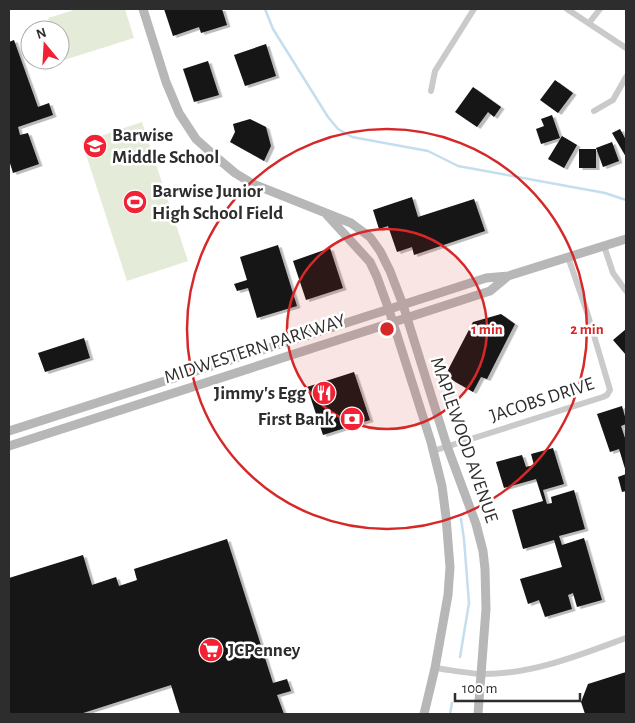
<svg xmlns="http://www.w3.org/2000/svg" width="635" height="723" font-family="'Alegreya Sans',sans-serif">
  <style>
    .green { fill: #e4ecd9 }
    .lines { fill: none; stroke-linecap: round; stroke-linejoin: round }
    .stream { stroke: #c4deee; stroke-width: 2.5 }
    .building { fill: #141414; filter: url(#shadow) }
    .street { stroke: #cacaca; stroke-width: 6 }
    .secondary { stroke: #b7b7b7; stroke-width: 9 }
    .ring { fill: none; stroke: #d62828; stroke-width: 2.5 }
    .labels { text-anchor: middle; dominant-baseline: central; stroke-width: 5; stroke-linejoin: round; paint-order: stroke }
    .poi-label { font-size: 19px; font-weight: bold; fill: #2d2d2d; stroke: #fff; text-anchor: start }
    .street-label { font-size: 19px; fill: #2d2d2d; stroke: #fff }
    .centre { fill: #d62828; stroke: #fff; stroke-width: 2.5 }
    .ring-label { font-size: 15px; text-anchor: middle; font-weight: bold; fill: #d62828; stroke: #fff; stroke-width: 5; stroke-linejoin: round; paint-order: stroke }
  </style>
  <defs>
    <filter id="shadow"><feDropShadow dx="3.5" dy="2" stdDeviation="0" flood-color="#0004"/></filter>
  </defs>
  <rect width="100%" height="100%" fill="#fff"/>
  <path class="green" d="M77 9H125L134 38 61 61 60 57V30H51L48 18Z
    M142 122 188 261 127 281 82 142Z"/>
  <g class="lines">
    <path class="stream" d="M265 9 273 29 328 117 338 129 352 137 428 151 458 166 605 193 626 200
      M460 657 469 603 464 539 461 519
      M450 714 452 703"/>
  </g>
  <path class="building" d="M164 9H222L227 25 201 33 199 27 173 36Z
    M14 40 38 107 49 103 53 115 18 127 20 135 28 133 39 164 13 173 9 160V42Z
    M266 44 276 76 245 86 234 55Z
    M208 61 219 95 194 102 183 69Z
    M555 80 573 93 558 113 540 100Z
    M473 87 501 107 494 117 488 112 477 127 455 112Z
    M552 115 560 138 541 144 536 129 544 126 541 119Z
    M250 119 266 127 271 146 264 161 230 142 235 132 233 124Z
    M620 129 626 140V157L612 133Z
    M562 136 577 145 564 168 548 159Z
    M612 142 619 161 603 167 596 148Z
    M579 149H596V168H579Z
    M412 197 418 217 474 199 485 231 414 255 412 247 397 252 388 226 379 229 373 210Z
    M278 245 297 306 257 318 248 288 237 291 234 284 247 280 240 257Z
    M330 248 343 288 306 300 293 261Z
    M501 314 515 324 487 379 481 377 473 392 452 380 448 370 473 322Z
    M626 329V355L613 340Z
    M84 338 90 358 45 372 38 353Z
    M354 372 370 420 323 435 307 387Z
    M622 406 626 420V424L621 426 626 441V472L619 449 610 452 597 414Z
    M553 448 564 484 543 490 547 504 552 503 551 497 574 490 585 529 559 536 562 545 584 538 602 600 577 607 573 593 568 595 572 609 545 617 539 600 528 604 520 579 562 567 554 540 523 549 512 510 543 501 536 479 504 488 496 462 522 455 526 467 534 465 531 454Z
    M626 474V491L622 492 618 477Z
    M227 539 273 683 287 679 291 691 277 695 284 714H180L171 685 80 714H9V578L83 555 92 585 116 577 119 586 137 580 134 569Z
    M626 672V714H585L581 702 588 684Z"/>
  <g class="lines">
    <path class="street" d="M567 9 626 48
      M589 23 600 9
      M431 91 435 71 474 9
      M594 111 613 100 626 77
      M604 246 613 273 626 291
      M433 451 603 397 607 395 610 390 608 383 587 312 568 257
      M435 668C450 670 466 673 481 674 531 675 580 655 626 638"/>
    <path class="secondary" d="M143 9 166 82 179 113 196 139 216 157 235 173 253 184 351 223 370 237 380 251 390 271 403 305 447 446 476 524 483 551 485 569 486 609 478 714
      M327 215 370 262 377 277 389 310 431 442 442 486 446 517 450 567 448 595 435 668 424 714
      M9 431 486 278 508 276 626 239
      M9 446 490 291 508 276"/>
  </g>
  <circle cx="387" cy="329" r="100" fill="#d62828" fill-opacity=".12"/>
  <g class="ring">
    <circle cx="387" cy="329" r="100"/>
    <circle cx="387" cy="329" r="200"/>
  </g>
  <defs>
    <g id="school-disc" transform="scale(1.25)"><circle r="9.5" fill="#f22134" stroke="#fff"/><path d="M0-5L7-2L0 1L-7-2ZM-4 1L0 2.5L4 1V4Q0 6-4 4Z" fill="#fff"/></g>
    <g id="stadium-disc" transform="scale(1.25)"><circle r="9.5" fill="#f22134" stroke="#fff"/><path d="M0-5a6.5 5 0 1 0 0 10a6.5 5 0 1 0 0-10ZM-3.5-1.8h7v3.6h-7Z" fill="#fff"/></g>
    <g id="restaurant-disc" transform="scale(1.25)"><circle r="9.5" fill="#f22134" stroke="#fff"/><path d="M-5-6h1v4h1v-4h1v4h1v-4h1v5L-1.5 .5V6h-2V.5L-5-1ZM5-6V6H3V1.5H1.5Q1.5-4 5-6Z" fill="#fff"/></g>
    <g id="bank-disc" transform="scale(1.25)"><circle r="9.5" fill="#f22134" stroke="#fff"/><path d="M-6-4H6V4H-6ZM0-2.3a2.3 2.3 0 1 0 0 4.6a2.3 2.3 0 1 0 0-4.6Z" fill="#fff"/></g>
    <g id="supermarket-disc" transform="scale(1.25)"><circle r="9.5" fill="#f22134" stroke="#fff"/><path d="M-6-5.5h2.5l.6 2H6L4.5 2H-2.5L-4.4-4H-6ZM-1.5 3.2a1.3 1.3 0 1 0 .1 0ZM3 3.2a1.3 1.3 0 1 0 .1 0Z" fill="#fff"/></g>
  </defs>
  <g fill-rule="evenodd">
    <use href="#school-disc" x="95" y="146"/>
    <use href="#stadium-disc" x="135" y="202"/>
    <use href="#restaurant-disc" x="324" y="393"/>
    <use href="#bank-disc" x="352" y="419"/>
    <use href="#supermarket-disc" x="211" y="650"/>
  </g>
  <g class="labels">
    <g class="poi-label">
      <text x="112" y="135">Barwise<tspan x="112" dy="22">Middle School</tspan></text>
      <text x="152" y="191">Barwise Junior<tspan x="152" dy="22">High School Field</tspan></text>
      <text x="306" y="393" text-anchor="end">Jimmy's Egg</text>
      <text x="334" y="419" text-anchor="end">First Bank</text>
      <text x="228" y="650">JCPenney</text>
    </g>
    <g class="street-label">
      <text transform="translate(255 349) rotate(-18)">MIDWESTERN PARKWAY</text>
      <text transform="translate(542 400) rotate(-18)">JACOBS DRIVE</text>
      <text transform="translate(464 440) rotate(71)">MAPLEWOOD AVENUE</text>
    </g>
  </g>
  <circle cx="387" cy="329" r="8" class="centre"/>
  <g class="ring-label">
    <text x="487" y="334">1 min</text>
    <text x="587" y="334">2 min</text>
  </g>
  <rect width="635" height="723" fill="none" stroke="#2d2d2d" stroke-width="20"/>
  <g transform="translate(45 45) rotate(342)"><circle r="24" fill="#ffffff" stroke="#ababab"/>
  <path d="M0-4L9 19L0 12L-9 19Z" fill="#f22134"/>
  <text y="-8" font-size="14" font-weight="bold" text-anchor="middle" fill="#2d2d2d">N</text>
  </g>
  <path d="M455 693v8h125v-8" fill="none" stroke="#2d2d2d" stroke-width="2.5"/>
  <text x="462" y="693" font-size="15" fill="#2d2d2d" stroke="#ffffff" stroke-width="4" paint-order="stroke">100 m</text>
</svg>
